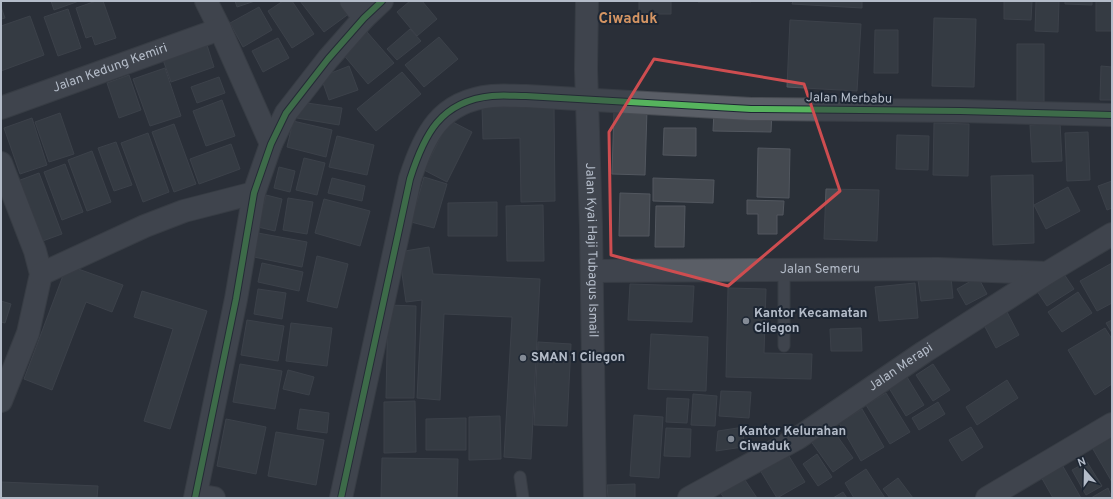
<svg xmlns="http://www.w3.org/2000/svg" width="1113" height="499" font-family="Overpass,sans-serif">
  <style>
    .building { fill: #444950; stroke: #52575f }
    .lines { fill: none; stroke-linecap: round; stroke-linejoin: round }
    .service-casing { stroke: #484c53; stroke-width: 13 }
    .minor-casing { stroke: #484c53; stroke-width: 24 }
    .service { stroke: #5a5e66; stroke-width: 11 }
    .minor { stroke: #5a5e66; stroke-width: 22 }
    .cycleway-casing { stroke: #1d2633; stroke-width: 8 }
    .cycleway { stroke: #56b35d; stroke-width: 6 }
    .marked { fill: none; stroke: #ce4d50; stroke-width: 3; stroke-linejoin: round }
    .poi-dot { fill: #848b96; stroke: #1d2633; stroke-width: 1.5 }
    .labels { text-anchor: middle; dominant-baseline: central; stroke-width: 4; stroke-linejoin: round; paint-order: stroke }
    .street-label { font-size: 13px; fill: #b4bcc9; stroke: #1d2633 }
    .poi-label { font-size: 13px; font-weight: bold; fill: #b4bcc9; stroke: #1d2633; text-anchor: start }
    .quarter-label { font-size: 15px; font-weight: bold; fill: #d59563; stroke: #1d2633 }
  </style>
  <rect width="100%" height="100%" fill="#2a3038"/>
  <path class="building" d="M51 1H79L54 10Z
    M96 1H103L116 38 95 45 92 36 86 38 76 8Z
    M235 1H255L237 7Z
    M283 1H292L314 34 292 48 268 11Z
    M300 1H341L350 13 324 32Z
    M410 1H422L437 19 417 36 397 12Z
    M639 1H671V14H639Z
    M698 1H751V2H698Z
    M793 1H862V8L792 4Z
    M1004 1H1032L1031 20 1004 19Z
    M1036 1H1059L1058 32 1035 31Z
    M1065 1H1092V5L1065 4Z
    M1096 1H1112V31H1096Z
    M1 7 5 18 1 19Z
    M259 7 272 30 243 47 230 23Z
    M68 9 81 48 58 56 44 17Z
    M30 16 44 55 1 71V26Z
    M934 18 976 19 974 87 932 86Z
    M790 20 861 24 857 91 787 87Z
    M410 29 421 41 397 60 387 49Z
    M875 30H898V73H874Z
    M367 32 394 63 368 84 342 53Z
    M439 37 458 59 424 87 405 65Z
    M278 38 289 58 263 72 252 51Z
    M206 42 214 67 171 82 162 57Z
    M1017 44H1044V103H1017Z
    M349 66 358 90 329 100 321 77Z
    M1101 66 1112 67V100H1100Z
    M165 68 181 116 150 126 133 79Z
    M402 72 421 94 376 131 357 109Z
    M129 75 141 110 119 118 107 83Z
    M219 77 225 93 197 103 191 87Z
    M222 100 235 136 206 146 193 111Z
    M300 102 342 108 339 125 297 118Z
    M554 106 555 201 521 202 520 138 483 139 482 107Z
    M614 109 647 110 645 175 612 174Z
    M714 111 772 112 771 132 713 131Z
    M60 113 74 154 49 162 35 122Z
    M32 118 47 165 20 174 4 128Z
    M449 120 472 132 447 182 424 170Z
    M293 121 332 130 326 157 287 147Z
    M934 123 969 124 968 176 933 175Z
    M1060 123 1062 161 1032 162 1030 125Z
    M174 124 196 184 174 192 152 132Z
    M664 128H696V156L663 155Z
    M1088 132 1090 180 1067 181 1065 133Z
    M148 133 169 192 143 202 121 143Z
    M897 135 929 136 928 170 896 169Z
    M337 136 374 145 367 175 329 167Z
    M116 142 132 185 114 191 98 148Z
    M231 144 240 169 199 184 190 159Z
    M758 148 790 149 789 198 757 197Z
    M92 151 111 202 87 211 68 160Z
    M304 158 325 163 317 195 296 190Z
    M65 164 83 212 62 220 44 172Z
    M279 167 295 171 290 192 274 188Z
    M39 173 62 234 37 243 15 182Z
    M1033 175 1034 243 993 245 991 176Z
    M424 177 447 184 434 228 411 222Z
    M332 178 365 186 362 201 328 193Z
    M653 178 714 180 713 203 653 201Z
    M1112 181V208L1107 210 1098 186Z
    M1068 187 1080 211 1046 229 1034 205Z
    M826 189 879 190 877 241 824 239Z
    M620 193 650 194 649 236H619Z
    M266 195 282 199 275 231 258 227Z
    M288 198 313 202 307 234 283 230Z
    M324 199 370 211 360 246 315 233Z
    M747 200 784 201 783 215H777V234H758V214H747Z
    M497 202V236H448V203Z
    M543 205 544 261H507L506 206Z
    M656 206H685L684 247H655Z
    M258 233 307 242 302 267 254 257Z
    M429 247 433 274 540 279 531 459 504 457 512 317 444 314 440 400 417 398 422 300 406 302 399 252Z
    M317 256 348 264 337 308 307 301Z
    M262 263 303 272 299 291 258 282Z
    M1112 263V303L1097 311 1080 281Z
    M67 265 123 285 112 312 86 302 52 390 24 379Z
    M1062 271 1074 289 1047 306 1035 288Z
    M951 277 953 298 921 301 918 280Z
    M978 277 987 294 966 305 957 289Z
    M915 283 918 318 879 321 875 287Z
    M630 284 694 286 692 322 628 320Z
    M728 288 766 289 764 353 812 354 811 379 726 377Z
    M258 289 286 293 282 319 254 314Z
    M142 291 207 311 170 429 144 421 173 329 134 317Z
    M1078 292 1092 313 1062 332 1048 312Z
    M1 301 11 304 5 323 1 322Z
    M388 305 416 306 414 398H386Z
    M1007 312 1019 335 996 348 984 325Z
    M247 320 284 326 278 361 241 355Z
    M1112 320V333L1106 323Z
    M291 323 332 328 327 366 286 361Z
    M861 328 862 351H831L830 329Z
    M1105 328 1112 339V384L1095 395 1068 350Z
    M651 334 708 337 706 391 648 389Z
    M538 342 571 344 567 426 534 425Z
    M240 364 282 371 275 409 233 402Z
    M933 364 950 390 933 401 916 375Z
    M288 370 314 377 309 395 283 389Z
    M907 377 924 405 906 416 889 388Z
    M1007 380 1018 398 977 425 966 407Z
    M721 391 751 392 749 418 719 416Z
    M886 393 910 432 890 444 866 405Z
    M693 394 717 396 715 426 691 425Z
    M667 398 689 399 687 423 666 422Z
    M415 401 416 452 384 453V402Z
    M938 402 945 414 919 430 912 418Z
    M300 409 329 413 327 433 297 429Z
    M862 409 884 447 861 461 839 423Z
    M634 415 663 417 659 478 630 476Z
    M500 416 501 459 469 460V417Z
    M466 418V450H426V419Z
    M226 419 266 427 256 474 217 466Z
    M830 426 853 458 833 472 810 440Z
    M744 427 743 447 716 451 718 431Z
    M971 427 983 447 962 461 949 440Z
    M666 428 691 429 690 457 664 456Z
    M276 432 324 440 316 485 268 476Z
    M1112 434V482L1090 444Z
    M787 453 805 482 777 498 760 470Z
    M817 454 832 477 818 486 803 464Z
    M382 458 458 459 457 498H381Z
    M1087 462 1102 486 1086 495 1072 470Z
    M1061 463 1081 498H1053L1040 475Z
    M866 469 885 498H854L845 483Z
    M741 474 757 498H724L718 489Z
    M898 478 913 498H890L883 489Z
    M1 482 98 486 97 498H1Z
    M635 484V498H608L607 485Z
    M1108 488 1112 498H1091Z
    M843 492 847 498H833Z"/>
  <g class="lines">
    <g class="service-casing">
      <path id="service" d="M784 269V346
        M520 477 523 498"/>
    </g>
    <g class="minor-casing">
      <g id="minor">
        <path d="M206 1 220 29 271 144"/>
        <path d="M351 1 364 18"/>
        <path id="s1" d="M587 1 586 69 591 227 595 498"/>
        <path id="s2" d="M1 108 220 29"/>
        <path d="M1 163 35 251 41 274 28 333 1 401"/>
        <path id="s3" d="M592 271 938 269 1047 273"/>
        <path d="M41 274 145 226 184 211 254 193"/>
        <path d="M196 495 214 498"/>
        <path d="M195 498 236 299 254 193 271 144 286 113 328 59 364 18 382 1"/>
        <path d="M341 498 410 179C424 135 440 101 492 96 503 95 515 96 526 96L751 109 961 111 1112 115"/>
        <path id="s4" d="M689 498 798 438 924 352 1047 273 1112 234"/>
        <path d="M987 498 1112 424"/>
      </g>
    </g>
    <use href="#service" class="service"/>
    <use href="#minor" class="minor"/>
    <g class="cycleway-casing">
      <path id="cycleway" d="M195 498 236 299 254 193 271 144 286 113 328 59 364 18 382 1
        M341 498 410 179C424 135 440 101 492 96 503 95 515 96 526 96L751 109 961 111 1112 115"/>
    </g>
    <use href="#cycleway" class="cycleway"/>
  </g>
  <path d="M0 0H1113V499H0ZM654 59 804 84 840 191 728 286 611 255 609 132Z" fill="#2a3038" fill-opacity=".55" fill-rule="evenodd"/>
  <path class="marked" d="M654 59 804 84 840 191 728 286 611 255 609 132Z"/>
  <g class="poi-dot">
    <circle cx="746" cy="321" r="4"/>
    <circle cx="523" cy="358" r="4"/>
    <circle cx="731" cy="439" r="4"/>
  </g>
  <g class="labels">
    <g class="street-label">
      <text stroke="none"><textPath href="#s2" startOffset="116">Jalan Kedung Kemiri</textPath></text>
      <text transform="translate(849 99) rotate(1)">Jalan Merbabu</text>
      <text stroke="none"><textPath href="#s1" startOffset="249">Jalan Kyai Haji Tubagus Ismail</textPath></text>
      <text stroke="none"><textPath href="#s3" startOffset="228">Jalan Semeru</textPath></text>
      <text stroke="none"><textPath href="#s4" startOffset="249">Jalan Merapi</textPath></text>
    </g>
    <g class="poi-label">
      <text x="754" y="314">Kantor Kecamatan<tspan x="754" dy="15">Cilegon</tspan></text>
      <text x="531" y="358">SMAN 1 Cilegon</text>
      <text x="739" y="432">Kantor Kelurahan<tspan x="739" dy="15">Ciwaduk</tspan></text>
    </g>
    <g class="quarter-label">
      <text x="628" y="19">Ciwaduk</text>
    </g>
  </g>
  <rect width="1113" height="499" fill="none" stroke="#b4bcc9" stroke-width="4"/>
  <g transform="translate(1085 471) rotate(340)" stroke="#1d2633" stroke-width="3" paint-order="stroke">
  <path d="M0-3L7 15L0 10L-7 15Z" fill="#b4bcc9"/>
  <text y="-6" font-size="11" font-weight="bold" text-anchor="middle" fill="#b4bcc9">N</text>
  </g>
</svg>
